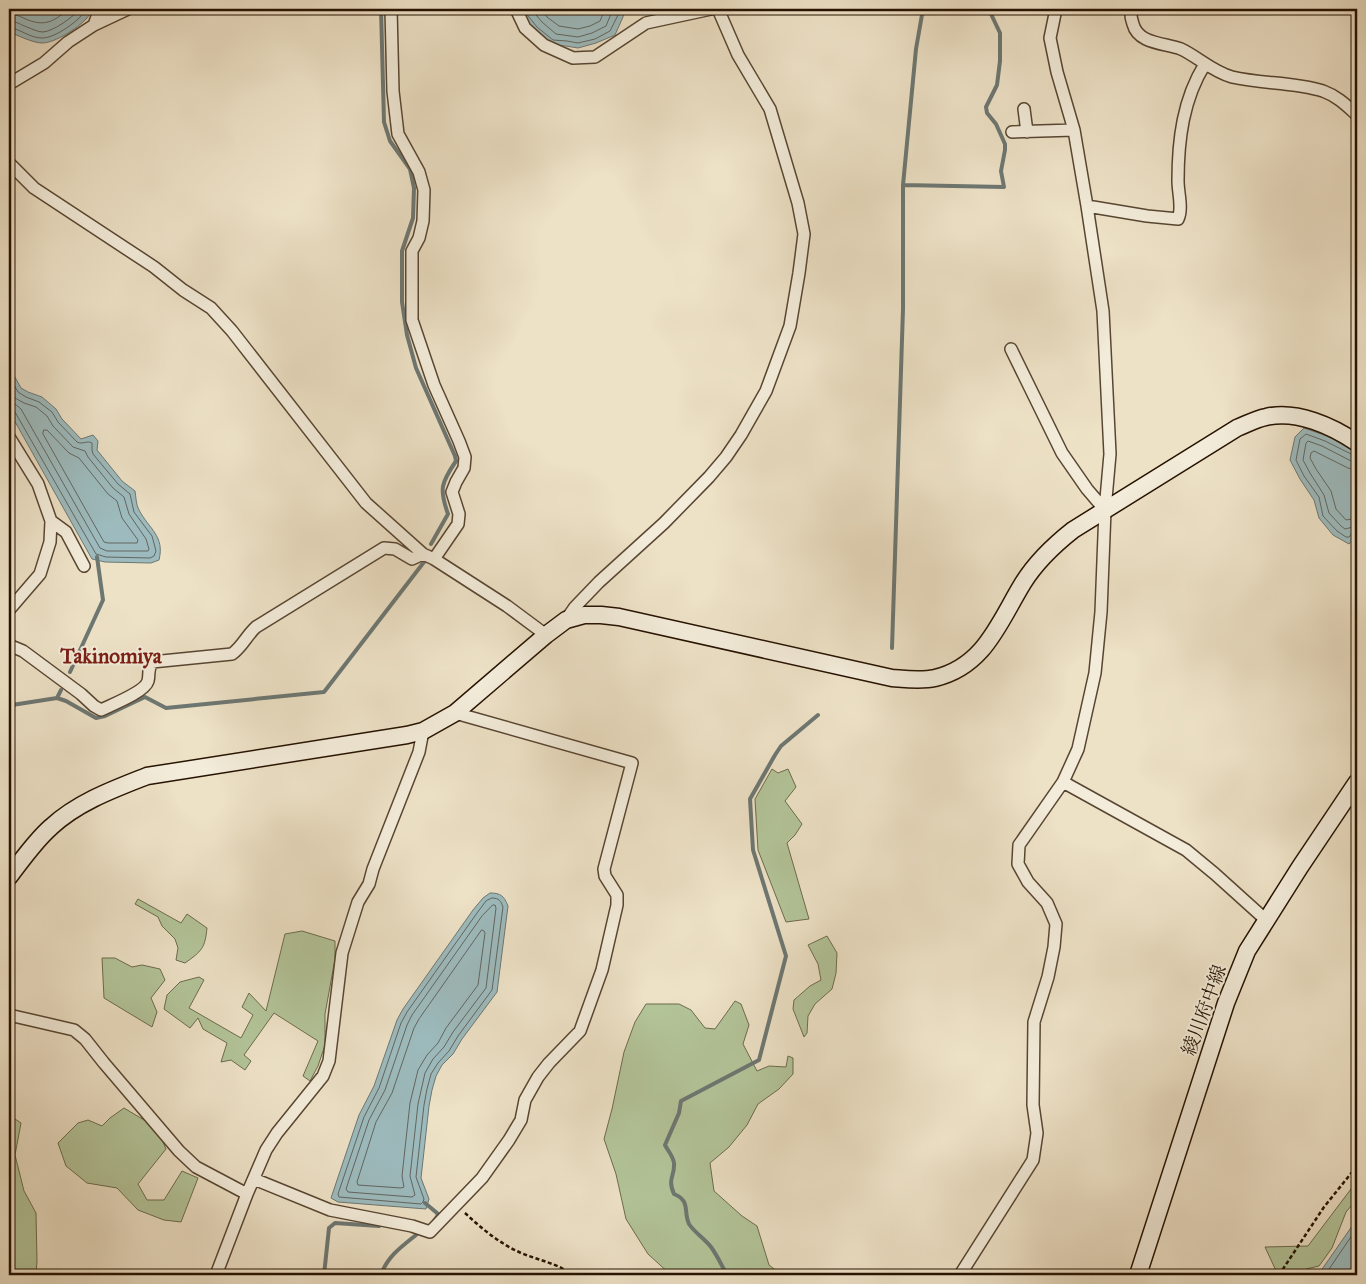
<svg xmlns="http://www.w3.org/2000/svg" width="1366" height="1284" font-family="'IM FELL Great Primer','Noto Serif JP',serif">
  <style>
    .green { fill: #b3c499; stroke: #6c6b4d }
    .water { fill: #9dbbbe; stroke: #6d7772 }
    .lines { fill: none; stroke-linecap: round; stroke-linejoin: round }
    .shore { stroke: #626660; stroke-width: 1 }
    .stream { stroke: #6d7772; stroke-width: 4 }
    .street-casing { stroke: #584632; stroke-width: 14 }
    .secondary-casing { stroke: #261201; stroke-width: 19 }
    .path { stroke: #261201; stroke-width: 2.5; stroke-dasharray: 4 2.5; stroke-linecap: butt }
    .street { stroke: #f3ecda; stroke-width: 11 }
    .secondary { stroke: #f3ecda; stroke-width: 16 }
    .labels { text-anchor: middle; dominant-baseline: central; stroke-width: 4; stroke-linejoin: round; paint-order: stroke }
    .street-label { font-size: 19px; fill: #261201; stroke: #f3ecda }
    .quarter-label { font-size: 21px; font-weight: bold; fill: #7a1f14; stroke: #f3ecda }
  </style>
  <rect width="100%" height="100%" fill="#ede1c6"/>
  <filter id="stains"><feTurbulence type="fractalNoise" baseFrequency=".004" numOctaves="4"/><feColorMatrix values="0 0 0 0 .2 0 0 0 0 .09 0 0 0 0 .02 0 0 0 .5 -.17"/></filter>
  <radialGradient id="worn" r=".72"><stop offset=".6" stop-color="#630" stop-opacity="0"/><stop offset="1" stop-color="#630" stop-opacity=".3"/></radialGradient>
  <path class="green" d="M772 769 778 773 788 769 796 787 785 801 802 824 795 835 787 843 809 919 786 922 758 850 755 799Z
    M138 899 181 923 187 914 207 928C205 948 202 951 185 963L176 960 178 948 175 939 162 926 158 917 135 904Z
    M302 931 335 941V959L325 1014V1045L318 1066 310 1081 303 1076 318 1041 274 1013 244 1055 251 1061 245 1070 231 1060 221 1062 227 1043 203 1029 198 1018 190 1028 164 1009 167 995 180 982 199 977 204 980 189 1008 241 1038 253 1015 242 1007 249 993 266 1011 285 934Z
    M827 936 837 953 836 973 832 989 815 1004 808 1016 807 1033 804 1037 793 1009 794 1000 810 986 821 980 818 964 808 945Z
    M102 958H115L132 967 142 965 160 969 165 980 151 998 157 1012 152 1027 104 998Z
    M735 1001 741 1004 749 1025 743 1044 757 1071 769 1066 786 1067 788 1056 793 1058V1074L779 1089 758 1104 747 1125 729 1147 710 1163 714 1191 742 1216 757 1226 769 1265 782 1275H732L728 1270 722 1272 723 1275H671L648 1254 626 1219 616 1174 604 1139 612 1109 624 1052 635 1022 646 1004H679L691 1010 705 1028 715 1029Z
    M124 1108 144 1120 160 1135 166 1149 138 1184 147 1200H164L182 1171 198 1178 181 1222 164 1220 138 1210 117 1188 87 1183 66 1166 58 1143 78 1123 88 1120 102 1126 110 1118Z
    M9 1115 21 1123 15 1155 24 1191 36 1213 37 1261 36 1275H9Z
    M1357 1181V1199L1346 1212 1332 1248 1319 1266 1306 1269 1304 1275H1278L1265 1247 1308 1246Z"/>
  <path class="water" d="M12 9H92C91 12 89 16 86 19 78 28 55 43 42 43 33 43 17 35 9 32V14Z
    M520 9H624L623 17 615 35 596 43 578 48 566 46 551 45 534 30 520 13Z
    M9 368 11 370 21 388 28 392 42 397 56 409 62 419 81 439 93 435 98 441 97 450 122 481 135 491C136 497 136 505 139 510 149 529 165 536 159 560L151 563 105 562 92 559 9 411Z
    M1304 428 1327 436 1357 452V535L1349 544 1333 535 1319 518 1314 500 1300 479 1290 460 1295 437Z
    M490 893C501 893 504 896 508 906L497 992 462 1039 453 1054 442 1065 436 1076 432 1090 429 1106 421 1178 429 1199 426 1209 338 1202 331 1198 359 1115 374 1086 397 1020 403 1009 473 910 483 898Z
    M1357 1219V1275H1318Z"/>
  <g class="lines">
    <path class="shore" d="M525 9V12L537 27 553 40 567 41 578 43 595 39 610 31 618 15 619 9
      M531 9 542 22 556 34 578 37 592 33 606 26 613 9
      M541 9 547 17 559 26 578 29 590 26 600 21 605 9
      M9 14C16 14 21 17 28 20 47 27 55 20 69 9
      M9 21C16 21 21 25 27 27 32 29 38 32 43 32 54 31 73 17 80 9
      M9 27C20 29 30 38 42 38 56 38 80 20 87 9
      M9 376 18 392 26 397 39 402 52 412 58 422 77 442C83 445 87 440 92 443V450L93 454 118 484 130 494 134 512 152 536 156 551 154 556 150 558 106 557 96 554 15 412 13 410 9 409
      M9 389 15 398 24 403 36 407 47 416 53 426 73 447 85 451 88 457 113 488 124 497 129 514 146 539 149 549 148 551H107L100 548 21 409 15 404 9 403
      M44 430H47L69 453 79 458 108 494 117 501 122 518 138 540 137 543H108L104 542 43 434Z
      M1357 456 1353 455 1325 441 1306 434 1300 439 1296 460 1304 476 1319 497 1323 516 1337 531 1346 537H1349L1353 532H1357
      M1357 462 1351 461 1322 446 1308 441 1306 443 1303 460 1310 473 1324 495 1329 513 1341 526 1345 529 1357 526
      M1357 470 1348 468 1314 451 1311 453 1310 458 1316 469 1331 491 1336 509 1346 520 1357 518
      M492 898C499 898 501 901 503 907L492 990 458 1036 449 1051 438 1063 431 1074 427 1089 424 1105 416 1177 424 1199 423 1202 421 1204 339 1197 338 1194 364 1117 379 1088 401 1023 407 1012 477 913 486 901Z
      M493 905H495L496 908 486 988 453 1032 444 1047 433 1059 425 1073 418 1104 410 1176 415 1195 412 1197 348 1192 346 1189 369 1120 385 1090 407 1025 412 1015 482 916Z
      M482 930 484 931 485 933 478 985 446 1028 438 1043 427 1055 418 1070 410 1103 402 1176 404 1187 401 1188 358 1185 357 1182 376 1122 392 1093 414 1028 419 1019Z
      M1325 1275 1357 1228"/>
    <path class="stream" d="M381 9 384 122 390 141 410 169 414 188 413 218 402 251V302L407 335 416 368 455 456 456 461C441 483 439 489 448 514L431 544
      M903 185 916 49 923 9
      M892 648 903 309V185L1004 187 1001 171 1005 150V144L996 124 987 113 986 107 997 85 1000 61V33L991 14V9
      M70 672 103 600 97 557
      M57 698 66 701 96 718 105 716 145 697 166 708 324 692 424 562
      M9 712 12 705 57 698 61 690
      M425 1203 437 1213 438 1215 434 1221
      M9 1229 10 1262 9 1275
      M324 1275 329 1228 335 1223 379 1226
      M381 1275C387 1257 401 1247 416 1235
      M727 1275C722 1266 717 1255 711 1247 705 1239 695 1233 689 1224 683 1211 691 1201 674 1194 667 1178 675 1177 674 1163 673 1156 668 1151 665 1145L679 1113 681 1101 759 1060 786 956 753 850 750 799 775 755 781 746 818 715"/>
    <g class="street-casing">
      <path id="street" d="M391 9 393 91 398 134 419 172 424 190 423 221 419 238 412 251V320L434 385 459 441 465 457 464 468 456 482 452 492 459 514 458 524 434 559
        M516 9 525 28 544 45 573 58 595 57 646 23 711 9
        M1131 9C1130 14 1131 18 1133 24 1138 44 1165 43 1181 49 1198 57 1213 72 1232 77 1262 84 1293 82 1323 91 1337 96 1347 106 1357 115
        M94 25 100 9
        M9 84 44 63 68 42 94 25 128 9
        M1024 109 1027 132
        M1012 132 1074 130
        M9 163 34 188 154 267 183 290 211 308 232 331 366 503 423 554 434 559 507 606 546 635
        M1087 206 1147 216 1178 219C1183 208 1178 193 1178 181 1178 140 1183 99 1205 64
        M1011 349 1062 453 1087 489 1105 510
        M9 437 38 484 51 521 50 542 40 574 9 610
        M51 521 66 532 84 566
        M566 620 575 607 599 582 664 523 709 477 726 457 741 435 766 391 790 326 799 273 804 234 798 203 770 109 738 55 718 9
        M9 647 11 646 23 651 81 694 94 706 101 710C111 705 145 692 148 681 150 673 147 671 152 662L232 654C242 647 247 635 256 627L384 548 395 549 412 559 423 554
        M1063 782 1186 850 1215 874 1266 920
        M9 1015 74 1030 85 1039 104 1063 179 1151 196 1167 247 1194
        M254 1179 330 1210 412 1226 430 1232 482 1178 509 1140 521 1120 525 1100 538 1077 549 1063 580 1031 602 970 617 905V895L605 876 604 869 632 763 455 713
        M216 1275 247 1194 266 1150 277 1133 323 1076 329 1061 342 953 358 902 369 884 373 869 419 752 423 731
        M960 1275 1033 1160 1037 1133 1033 1105 1034 1022 1048 977 1054 947 1056 924 1047 903 1028 882 1018 864 1019 845 1063 782 1078 749 1095 673 1101 612 1105 510 1110 454 1103 311 1087 206 1074 130 1057 72 1050 38 1056 9"/>
    </g>
    <g class="secondary-casing">
      <path id="secondary" d="M9 877C22 860 35 841 51 827 78 802 114 789 147 776L407 735 423 731 455 713 546 635 566 620 584 615H601L619 617 892 678C906 679 921 681 935 678 985 666 999 622 1023 583 1036 562 1054 545 1073 530L1237 428C1247 424 1256 419 1266 417 1297 410 1332 426 1357 443
        M1138 1275 1226 1003 1247 951 1300 867 1357 782"/>
    </g>
    <path class="path" d="M465 1213C481 1228 499 1243 519 1252 537 1260 557 1263 573 1275
      M1279 1275 1324 1207 1357 1166"/>
    <use href="#street" class="street"/>
    <use href="#secondary" class="secondary"/>
  </g>
  <g class="labels">
    <g class="street-label">
      <text transform="translate(1204 1010) rotate(-70)">綾川府中線</text>
    </g>
    <g class="quarter-label">
      <text x="111" y="656">Takinomiya</text>
    </g>
  </g>
  <rect width="1366" height="1284" fill="none" stroke="#ede1c6" stroke-width="30"/>
  <rect x="10" y="10" width="1346" height="1264" fill="none" stroke="#261201" stroke-width="2.5"/>
  <rect x="15" y="15" width="1336" height="1254" fill="none" stroke="#261201"/>
  <rect width="100%" height="100%" filter="url(#stains)"/>
  <rect width="100%" height="100%" fill="url(#worn)"/>
</svg>
